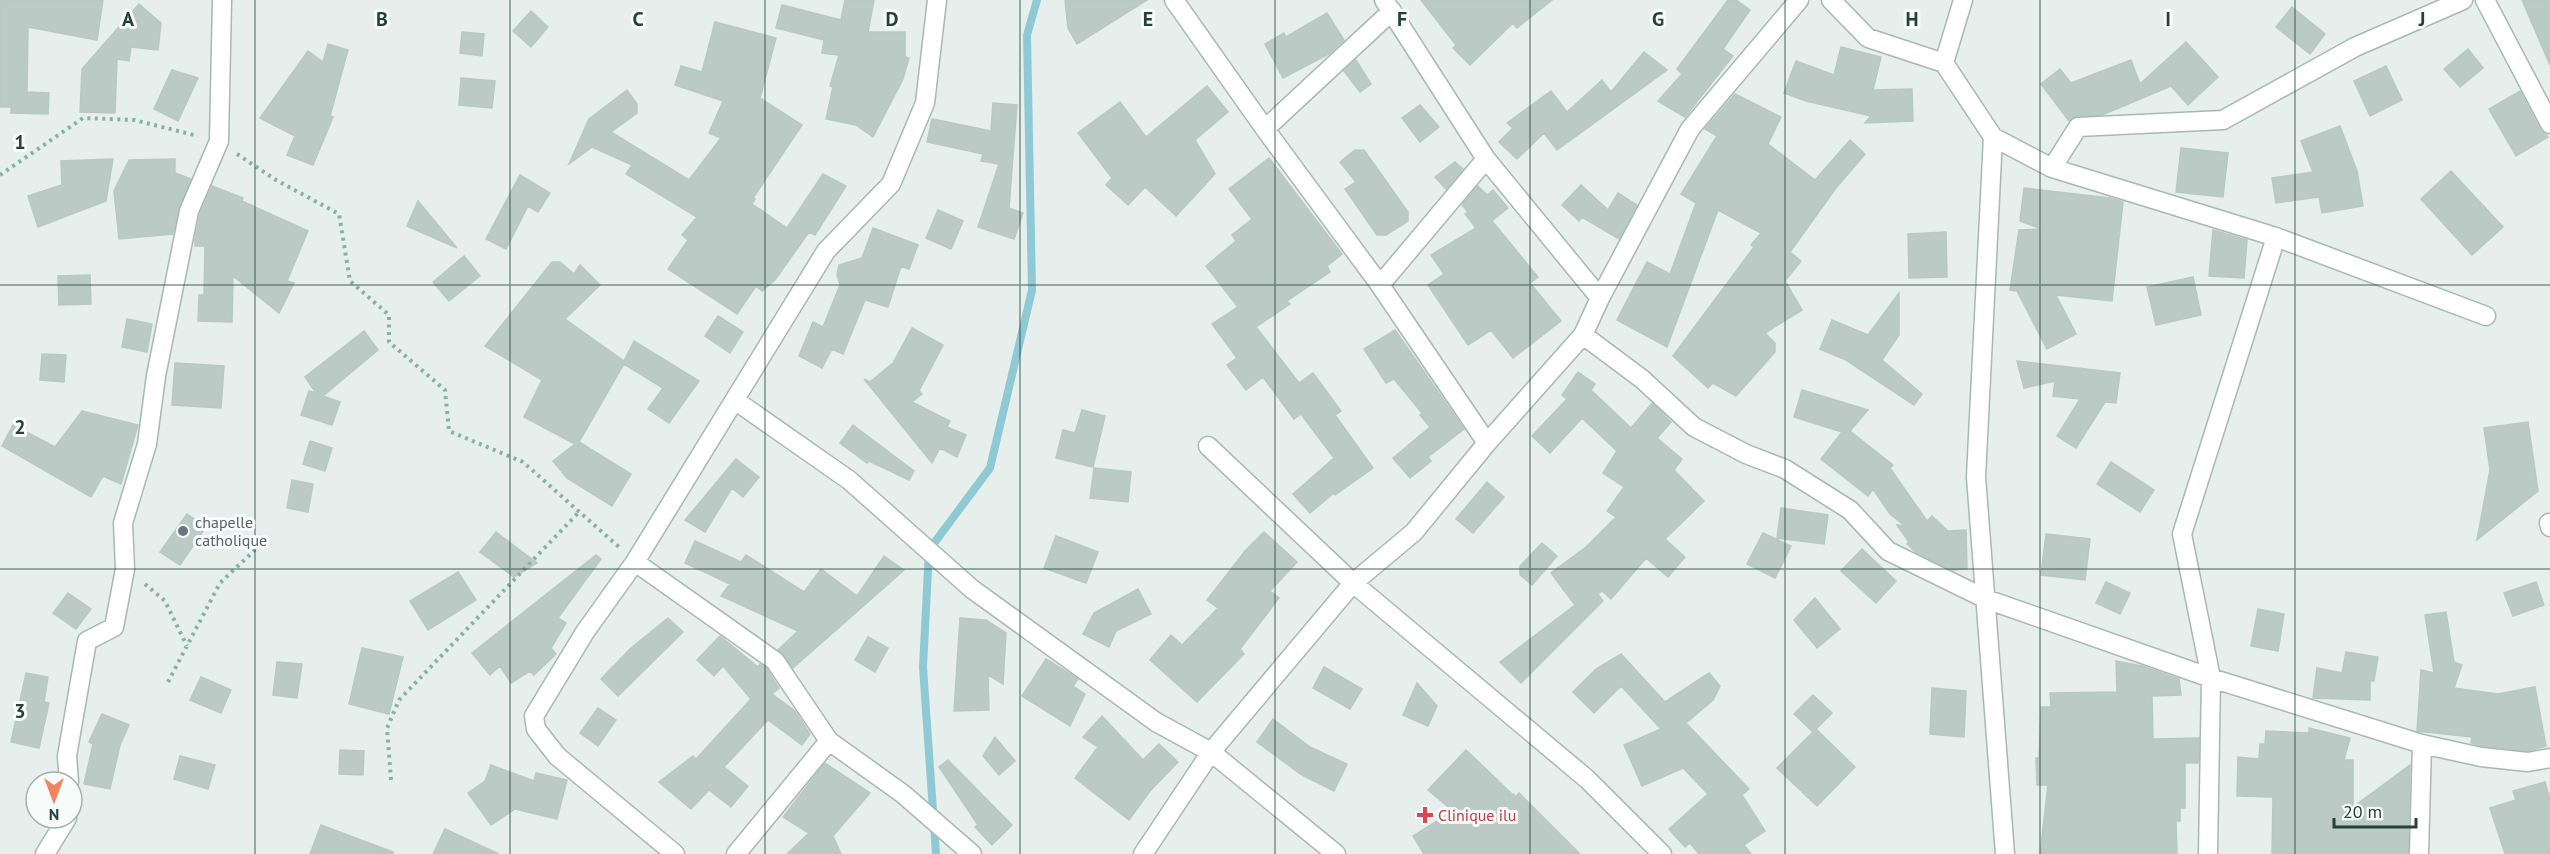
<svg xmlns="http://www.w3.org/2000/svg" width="2550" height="854" font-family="'PT Sans',sans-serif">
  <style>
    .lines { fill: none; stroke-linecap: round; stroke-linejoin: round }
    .stream { stroke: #8ec9d4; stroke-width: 8 }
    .building { fill: #bbcac4; stroke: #b8c9c2; stroke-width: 1.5 }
    .minor-casing { stroke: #a8b8b2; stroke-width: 21 }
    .path { stroke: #86b3a5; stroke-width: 4; stroke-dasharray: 3 4.5; stroke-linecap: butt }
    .minor { stroke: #fff; stroke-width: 18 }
    .grid { fill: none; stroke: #24423a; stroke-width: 1.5; stroke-opacity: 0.55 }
    .worship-dot { fill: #6b7280; stroke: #f7fbf9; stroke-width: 2 }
    .health-dot { fill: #e0444e; stroke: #f7fbf9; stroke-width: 2 }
    .labels { text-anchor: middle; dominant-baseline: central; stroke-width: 6; stroke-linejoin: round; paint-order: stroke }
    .worship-label { font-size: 16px; fill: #5b616d; stroke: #f7fbf9; text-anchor: start }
    .health-label { font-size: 16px; fill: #be3a42; stroke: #f7fbf9; text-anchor: start }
    .grid-label { font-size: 20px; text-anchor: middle; font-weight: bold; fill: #24423a; stroke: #f7fbf9; stroke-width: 6; stroke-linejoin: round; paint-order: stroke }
  </style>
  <rect width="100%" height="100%" fill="#e6efeb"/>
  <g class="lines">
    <path class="stream" d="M936 854 923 667 929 550 990 468 1032 290 1027 35 1037 0"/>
  </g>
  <path class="building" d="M0 0H103L97 40 28 27 27 92 49 93 48 114 11 113V107H0Z
    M845 0H874L868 32H905V57L909 58 903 79 873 137 856 125 826 119 833 87 830 86 839 55 822 53 824 40 776 28 782 5 841 20Z
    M1065 0H1147L1077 44 1068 28Z
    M1421 0H1552L1517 28 1513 23 1470 65 1453 48 1456 45Z
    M1728 0H1736L1750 10 1723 49 1733 56 1685 117 1658 101 1682 74 1677 69Z
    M2522 0H2550V65Z
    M139 4 161 23 158 50 131 47 129 61 117 59 115 113 80 112 82 69Z
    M2292 7 2325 34 2310 54 2276 27Z
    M531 11 548 27 531 47 513 31Z
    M1327 13 1344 40 1329 54 1283 78 1265 44 1284 33 1286 37Z
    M715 22 776 38 760 98 802 125 753 198 755 199 752 204 787 228 823 174 846 186 815 235 809 232 775 280 762 291 756 286 737 314 668 269 688 240 682 235 697 217 626 174 632 165 592 147 569 164 589 119 627 90 637 104V113L611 132 689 180 721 138 709 133 723 101 675 85 681 66 702 72Z
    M462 32 484 34 482 56 460 53Z
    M2186 42 2218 77 2188 105 2171 86 2102 115 2077 116 2069 121 2041 84 2060 69 2071 83 2131 60 2140 84Z
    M328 44 348 50 330 116 333 117 313 165 287 155 295 136 260 118 308 51 323 62Z
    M1841 47 1881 57 1873 90 1912 89 1913 121 1865 123 1871 116 1806 101 1784 93 1796 61 1834 75Z
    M2468 49 2483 68 2460 87 2444 69Z
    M1644 52 1667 70 1557 150 1544 133 1517 159 1499 142 1513 128 1507 123 1551 91 1567 112 1602 80 1611 92Z
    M1356 60 1371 84 1360 92 1344 71Z
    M2386 66 2402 100 2370 116 2354 81Z
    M172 70 198 78 178 121 154 109Z
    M461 78 495 81 492 108 459 105Z
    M1207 86 1228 112 1195 140 1215 174 1176 216 1145 187 1128 205 1106 185 1112 178 1078 133 1120 102 1146 137Z
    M2520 91 2540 129 2548 137 2516 156 2489 109Z
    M1735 94 1781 117 1768 144 1815 180 1850 140 1865 154 1836 188 1790 252 1801 261 1785 281 1802 310 1765 333 1775 343V352L1736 396 1713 383 1708 388 1673 356 1754 247 1751 245 1761 233 1718 210 1667 347 1617 320 1647 262 1670 274 1696 203 1681 194 1717 136 1705 129Z
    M993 103 1017 105 1009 208 1023 213 1014 239 978 227 999 164 981 161 983 154 927 142 932 119 991 131Z
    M1420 105 1439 127 1420 142 1402 118Z
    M2340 126 2357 171 2363 206 2322 213 2319 197 2276 203 2272 178 2313 172 2301 141Z
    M2181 148 2228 153 2223 197 2176 192Z
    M1355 150H1364L1408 212V221L1386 235H1377L1345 189 1356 182 1340 162Z
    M1269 158 1342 254 1327 266 1330 272 1287 301 1290 304 1256 327 1299 383 1313 373 1341 411 1335 415 1373 468 1335 495 1334 493 1310 513 1293 494 1334 458 1301 414 1294 419 1263 377 1246 390 1227 365 1237 358 1212 324 1238 307 1206 266 1236 241 1232 235 1252 219 1229 189Z
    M113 159 106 201 38 227 28 196 62 185 61 161Z
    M175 159V173L191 179 179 207 173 234 119 239 114 191 129 160Z
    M1455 162 1463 169 1446 189 1435 177Z
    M2451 171 2503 227 2472 255 2421 199Z
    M520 175 550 193 538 212 528 206 506 249 486 239Z
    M1581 185 1608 210 1618 193 1637 205 1619 239 1582 217 1579 221 1562 205Z
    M212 186 243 198 242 201 308 231 287 281 294 283 279 313 233 276 232 322 198 321 199 295H204L205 246H195V239L200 214Z
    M1478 186 1487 195 1493 190 1508 208 1492 221 1538 277 1530 283 1561 321 1513 358 1491 330 1468 345 1428 285 1444 274 1431 255 1476 228 1465 214 1468 212 1462 205Z
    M2024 188 2110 198 2123 202 2112 301 2056 295 2076 334 2047 349 2017 291 2010 290 2019 230 2042 229 2020 221Z
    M418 201 457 248 407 226Z
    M938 210 963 221 951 249 926 238Z
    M873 228 918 245 909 269 901 266 888 307 865 300 843 354 832 349 822 368 799 356 813 322 823 327 840 285 837 275 839 265 862 258Z
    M2213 230 2247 240 2244 278 2209 276Z
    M1946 232 1947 277 1909 278 1908 234Z
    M464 256 480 276 449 301 433 282Z
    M552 262H560L574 274 580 265 600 285 565 319 624 361 634 341 699 381 669 423 648 409 663 388 624 364 579 442 631 474 612 506 567 478 553 461 575 444 524 417 542 380 485 346Z
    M90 275 91 304 59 305 58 276Z
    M2193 277 2201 315 2156 325 2147 287Z
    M1899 293V335L1882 360 1922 394 1914 405 1846 360 1820 349 1832 320 1868 335Z
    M718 316 743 332 730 353 705 336Z
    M127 319 152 324 147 352 122 347Z
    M912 328 943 345 919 391 922 394 912 402 950 421 947 427 966 435 957 457 940 448 932 463 864 379 870 382 893 363Z
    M1395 330 1464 429 1428 457 1431 461 1410 478 1393 458 1430 427 1420 415 1422 413 1394 379 1386 383 1364 349Z
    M364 331 378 350 323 396 340 402 332 425 301 415 309 391 316 393 305 377Z
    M42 354 66 355 64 382 40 380Z
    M2017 361 2120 373 2116 403 2105 402 2076 448 2057 436 2080 399 2053 396 2055 381 2024 388Z
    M175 363 224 366 221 408 172 405Z
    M1578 372 1595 384 1591 390 1631 428 1652 403 1671 422 1657 438 1682 459 1674 470 1704 501 1665 539 1685 557 1668 577 1646 558 1611 599 1602 591 1598 594 1603 601 1521 683 1500 662 1575 605 1551 573 1586 547 1616 517 1607 511 1624 487 1603 473 1617 451 1582 418 1550 453 1532 436 1567 399 1562 395Z
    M1802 390 1868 410 1850 431 1893 465 1890 468 1927 521 1932 516 1948 531 1966 530 1967 569 1952 570 1916 552 1907 544 1909 542 1897 525 1905 526 1890 514 1873 489 1868 496 1821 459 1842 432 1794 417Z
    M1082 410 1105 416 1093 467 1056 458 1063 430 1075 433Z
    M82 411 138 425 121 484 103 476 91 497 2 446 13 425 55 447Z
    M2528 422 2538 491 2477 540 2490 470 2484 428Z
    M853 425 914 471 909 480 869 461 867 463 840 443Z
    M310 441 332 448 325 471 303 464Z
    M736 459 759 477 743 497 732 488 705 532 685 520Z
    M2111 462 2154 490 2140 512 2097 484Z
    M1094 468 1131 472 1128 502 1090 498Z
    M292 480 313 484 308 512 287 508Z
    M1487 482 1504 497 1473 533 1456 519Z
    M1781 508 1828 515 1824 544 1777 538Z
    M187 514 206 527 180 565 160 552Z
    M496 532 537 563 514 577 480 552Z
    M1264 532 1297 562 1270 591 1279 598 1240 649 1244 654 1197 702 1150 660 1171 635 1182 645 1218 608 1207 600 1245 551Z
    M1763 533 1791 546 1775 578 1747 564Z
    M2046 534 2090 539 2085 580 2041 575Z
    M1056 536 1098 552 1086 583 1044 568Z
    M695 541 741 562 746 555 804 592 821 569 857 596 884 556 904 570 793 668 778 650 798 631 721 596 730 584 685 563Z
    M1542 543 1557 556 1532 585 1520 575V566Z
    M1862 549 1896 581 1876 603 1841 571Z
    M596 555 601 559 558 618 566 623 551 648 556 654 534 675 530 671 511 683 500 666 490 675 472 653Z
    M458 572 476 600 428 630 410 601Z
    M2106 582 2130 593 2120 614 2096 603Z
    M2536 582 2544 605 2513 616 2504 593Z
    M1138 589 1151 614 1116 631 1109 647 1083 634 1094 613Z
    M68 593 91 609 76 629 53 613Z
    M1815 598 1840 629 1817 648 1794 620Z
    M2258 609 2284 614 2278 651 2251 646Z
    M2446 612 2454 662 2462 665 2454 688 2498 694 2535 687 2546 746 2528 751 2483 746 2471 743 2472 737 2417 731 2421 670 2434 673 2425 615Z
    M668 618 683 632 618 696 601 679 631 648Z
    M960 618 986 620 1006 633 1003 684 988 675 989 710 954 711Z
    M720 636 758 667 760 664 767 669 779 688 772 694 795 711 810 734 802 745 768 720 724 767 748 786 731 807 709 790 691 809 659 782 693 756 696 759 751 699 723 666 714 676 697 660Z
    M868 637 888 648 875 672 855 660Z
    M362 648 403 657 389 714 349 704Z
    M2346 652 2378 657 2374 681H2370V700L2313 698 2317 668 2342 673Z
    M1621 654 1665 702 1709 673 1720 686 1713 700 1686 723 1749 789 1742 795 1765 831 1744 845 1751 854H1699L1690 843 1685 847 1669 829 1708 794 1683 768 1642 786 1624 745 1661 729 1621 686 1594 713 1573 692 1596 669Z
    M1046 659 1078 679 1073 686 1085 694 1070 726 1022 696Z
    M2116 661 2142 666 2179 679 2181 695 2152 696 2153 739 2199 738 2198 763H2185V808H2180V821H2176L2177 854H2040L2048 785H2037L2036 758H2039L2041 707H2051L2050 693 2117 692Z
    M277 662 302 664 297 698 273 695Z
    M1324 667 1362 689 1350 709 1313 688Z
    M26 673 48 677 44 702 49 703 39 748 11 742Z
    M201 677 231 690 221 713 190 700Z
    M1417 683 1437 706 1428 726 1403 715Z
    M1932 688 1966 691 1964 737 1930 734Z
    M1813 695 1832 713 1816 729 1855 767 1817 806 1777 768 1813 732 1794 714Z
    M598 708 616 720 598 746 580 733Z
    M102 714 129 725 120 745 110 789 84 784 93 744 89 742Z
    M1102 716 1143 760 1159 744 1178 762 1150 791 1129 820 1075 778 1098 747 1083 737Z
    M1273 719 1310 747 1347 764 1334 791 1302 775 1257 742Z
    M2309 728 2350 738 2344 760H2353V807L2410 765 2408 854H2272L2273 797 2237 796 2238 757 2259 759 2260 744H2265L2266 731 2309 733Z
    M995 737 1015 761 999 775 983 756Z
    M340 750 364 751 363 775 339 774Z
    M1466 750 1511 793 1508 796 1513 794 1516 797 1519 793 1580 854H1424L1413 836 1453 811 1428 790Z
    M180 756 215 765 208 789 174 779Z
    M948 760 1012 825 992 845 975 827 978 825 939 767Z
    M825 763 870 793 833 836 841 854H787L809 833 783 817Z
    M491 765 534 781 536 773 567 780 557 819 515 809 491 825 468 793 485 781Z
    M2545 782 2550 799V854H2505L2490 808 2516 800 2513 791Z
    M321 825 393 852V854H310Z
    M445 829 499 854H433Z"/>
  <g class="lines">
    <g class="minor-casing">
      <path id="minor" d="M1174 0 1265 129 1380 285 1487 443
        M1384 0 1486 159 1600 298
        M1831 0 1868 38 1944 63 1993 137 1976 477 2005 854
        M2485 0 2550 124
        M1944 63 1963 0
        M1265 129 1392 11
        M1993 137 2052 168 2276 237 2486 316
        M2052 168 2078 127 2223 120 2355 47 2463 0
        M1380 285 1486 159
        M1583 335 1642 379 1694 427 1746 454 1785 469 1850 510 1888 551 1986 599 2211 678 2422 744 2481 757 2528 762 2550 758
        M736 401 849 480 972 589 1156 722 1211 752 1336 854
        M1208 446 1353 583 1587 779 1662 854
        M2549 523 2550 527
        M635 562 775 661 829 741 903 794 972 854
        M69 782 67 756 87 641 114 627 125 569 123 523 147 444 156 376 189 211 219 141 222 0
        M45 854 67 818
        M675 854 557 756 536 729 534 716 585 632 635 562 826 251 891 184 925 103 937 0
        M736 854 829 741
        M1143 854 1211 752 1353 583 1414 532 1487 443 1583 335 1600 298 1690 129 1799 0
        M2208 854 2211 678 2182 534 2276 237
        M2419 854 2422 744"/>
    </g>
    <path class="path" d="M237 154 276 180 339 214 350 281 389 315V342L445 390 449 431 523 462 619 547
      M0 175 83 118 134 120 198 136
      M145 584 165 601 187 646
      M168 682 220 583 258 547
      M391 780 387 728 399 700 579 512"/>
    <use href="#minor" class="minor"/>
  </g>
  <path class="grid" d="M255 0V854M510 0V854M765 0V854M1020 0V854M1275 0V854M1530 0V854M1785 0V854M2040 0V854M2295 0V854M0 285H2550M0 569H2550"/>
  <circle class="worship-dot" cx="183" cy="531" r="6"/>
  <path class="health-dot" d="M1422 806h6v6h6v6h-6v6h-6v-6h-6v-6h6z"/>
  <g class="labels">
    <g class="worship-label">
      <text x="195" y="522">chapelle<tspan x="195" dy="18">catholique</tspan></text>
    </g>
    <g class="health-label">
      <text x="1438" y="815">Clinique ilu</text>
    </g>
  </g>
  <g class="grid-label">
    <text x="128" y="26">A</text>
    <text x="382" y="26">B</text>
    <text x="638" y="26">C</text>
    <text x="892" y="26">D</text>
    <text x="1148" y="26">E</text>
    <text x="1402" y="26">F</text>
    <text x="1658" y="26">G</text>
    <text x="1912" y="26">H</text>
    <text x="2168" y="26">I</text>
    <text x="2422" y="26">J</text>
    <text x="20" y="149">1</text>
    <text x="20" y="434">2</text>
    <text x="20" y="718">3</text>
  </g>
  <g transform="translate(54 800) rotate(180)"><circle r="28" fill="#f7fbf9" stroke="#a3b1ad" stroke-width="1.5"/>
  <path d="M0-4.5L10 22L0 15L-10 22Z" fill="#f4845f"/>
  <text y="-9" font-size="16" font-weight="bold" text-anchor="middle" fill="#24423a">N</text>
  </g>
  <path d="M2334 818v9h82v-9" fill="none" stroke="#24423a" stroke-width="3"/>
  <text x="2343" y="818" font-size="18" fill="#24423a" stroke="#f7fbf9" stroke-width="4.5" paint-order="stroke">20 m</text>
</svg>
